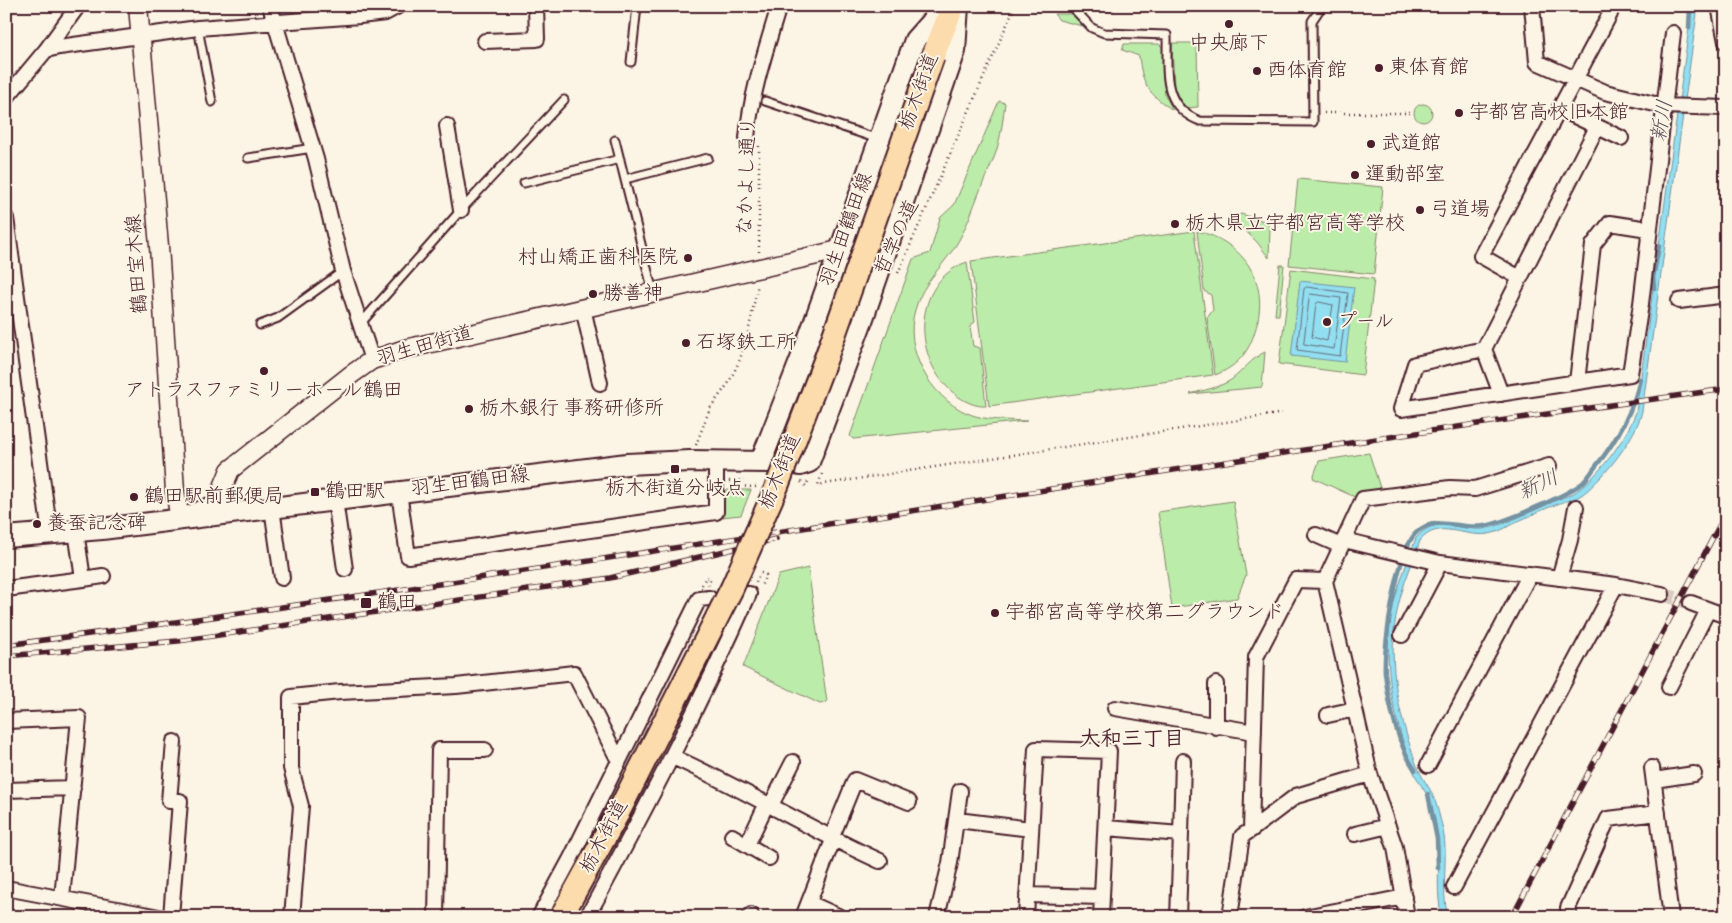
<svg xmlns="http://www.w3.org/2000/svg" width="1732" height="923" font-family="'Indie Flower','Klee One',sans-serif">
  <style>
    .green { fill: #bcecaa; stroke: #83866a }
    .water { fill: #91dff1; stroke: #7592a2 }
    .lines { fill: none; stroke-linecap: round; stroke-linejoin: round }
    .shore { stroke: #666c7a; stroke-width: 1 }
    .stream { stroke: #7592a2; stroke-width: 4.5 }
    .minor-tunnel { stroke: #d8cac0; stroke-width: 14; stroke-dasharray: 14 7; stroke-linecap: butt }
    .service-casing { stroke: #4a1f2b; stroke-width: 11 }
    .minor-casing { stroke: #4a1f2b; stroke-width: 18 }
    .tertiary-casing { stroke: #4a1f2b; stroke-width: 21 }
    .secondary-casing { stroke: #4a1f2b; stroke-width: 24 }
    .primary-casing { stroke: #4a1f2b; stroke-width: 26 }
    .path { stroke: #4a1f2b; stroke-width: 2.5; stroke-dasharray: 1 4; stroke-linecap: butt }
    .service { stroke: #fcf5e5; stroke-width: 7 }
    .minor { stroke: #fcf5e5; stroke-width: 14 }
    .tertiary { stroke: #fcf5e5; stroke-width: 18 }
    .secondary { stroke: #fcf5e5; stroke-width: 20 }
    .primary { stroke: #fcdcac; stroke-width: 22 }
    .rail-casing { stroke: #4a1f2b; stroke-width: 5.5 }
    .rail { stroke: #fcf5e5; stroke-width: 4; stroke-dasharray: 11; stroke-linecap: butt }
    .primary-bridge-casing { stroke: #4a1f2b; stroke-width: 26; stroke-linecap: butt }
    .path-bridge { stroke: #4a1f2b; stroke-width: 2.5; stroke-dasharray: 1 4; stroke-linecap: butt }
    .primary-bridge { stroke: #fcdcac; stroke-width: 22 }
    .poi-dot { fill: #4a1f2b; stroke: #fcf5e5; stroke-width: 2 }
    .labels { text-anchor: middle; dominant-baseline: central; stroke-width: 4; stroke-linejoin: round; paint-order: stroke }
    .poi-label { font-size: 20px; fill: #4a1f2b; stroke: #fcf5e5; text-anchor: start }
    .street-label { font-size: 20px; fill: #4a1f2b; stroke: #fcf5e5 }
    .water-label { font-size: 21px; font-style: italic; fill: #5c4f5c; stroke: #fcf5e5 }
    .neighbourhood-label { font-size: 21px; font-weight: bold; fill: #4a1f2b; stroke: #fcf5e5 }
  </style>
  <rect width="100%" height="100%" fill="#fcf5e5"/>
  <filter id="ink" filterUnits="userSpaceOnUse"><feTurbulence type="fractalNoise" baseFrequency=".02" numOctaves="2"/><feDisplacementMap in="SourceGraphic" scale="10" xChannelSelector="R" yChannelSelector="G"/><feConvolveMatrix kernelMatrix="1 2 1 2 8 2 1 2 1" color-interpolation-filters="sRGB"/></filter>
  <g filter="url(#ink)">
    <path class="green" d="M1054 14H1072L1082 26 1059 20Z
      M1172 43H1197L1198 107 1186 108 1180 101 1174 87Z
      M1124 44H1159L1163 48 1165 95 1173 110C1148 94 1142 84 1139 56L1122 50Z
      M999 101 1005 103C1003 117 1002 131 998 145 995 158 988 171 983 183 975 202 969 222 959 240 946 264 922 282 915 310 903 349 930 397 967 413 985 421 1008 420 1027 421L853 439 850 436 913 259 930 253 940 218 954 205Z
      M1414 113a9 9 0 1 1 18 0a9 9 0 1 1-18 0Z
      M1298 179 1383 187 1374 274 1289 265Z
      M1241 214 1264 221 1270 227 1269 258 1257 242 1232 218Z
      M1194 231 1213 375 989 406 971 261Z
      M1197 231C1244 242 1271 283 1255 331 1249 352 1237 367 1215 375L1207 318 1213 310 1211 295 1204 291Z
      M967 262 975 322 970 326 973 346 980 348 986 406C976 407 963 401 955 394 912 361 911 282 967 262Z
      M1280 265H1284L1279 315H1275Z
      M1291 269 1374 279 1363 375 1279 364Z
      M1265 352 1262 387 1190 394C1204 390 1218 388 1231 380 1243 371 1252 358 1265 352Z
      M1369 453 1381 491 1357 498 1313 478 1319 461Z
      M722 490H751L741 515 721 517Z
      M1233 501 1246 575 1237 598 1172 608 1158 512Z
      M808 568 827 702 820 704 743 667 779 575Z"/>
    <path class="water" d="M1692 6H1698L1642 411C1637 436 1604 478 1583 494 1575 500 1564 501 1555 505 1544 509 1534 514 1523 519 1512 523 1500 533 1488 534 1464 538 1438 518 1420 541 1414 559 1406 577 1401 595 1384 653 1397 711 1417 766 1421 776 1427 784 1432 793 1437 804 1440 818 1443 830 1449 858 1440 888 1448 917H1442C1436 895 1439 871 1439 849 1438 836 1436 823 1433 811 1430 795 1419 785 1413 770 1393 719 1381 661 1393 606 1399 583 1408 560 1416 538 1434 515 1458 530 1481 529 1502 528 1549 502 1572 494 1596 480 1627 438 1636 412Z
      M1300 281 1354 287 1345 362 1291 356Z"/>
    <g class="lines">
      <path class="shore" d="M1307 287 1348 293 1340 356 1297 350 1304 289Z
        M1310 294 1341 298 1334 349 1304 344Z
        M1319 302 1333 305 1327 341 1312 337 1316 304Z"/>
      <path class="stream" d="M1689 28 1690 6
        M1654 288 1653 277 1659 246
        M1415 770C1397 743 1389 706 1385 673 1383 647 1397 547 1418 531 1438 515 1461 530 1484 526 1503 523 1565 496 1581 484 1587 480 1591 472 1596 466 1617 440 1633 412 1640 379
        M1428 794 1437 839 1438 868"/>
      <path class="minor-tunnel" d="M1662 594 1691 603"/>
      <g class="service-casing">
        <path id="service" d="M1047 6H1110
          M1072 7 1092 28 1104 33 1167 35C1168 70 1160 106 1200 121L1313 122 1312 21 1322 6
          M198 28 212 102
          M631 62 637 6
          M765 101 878 139
          M615 140 653 292
          M248 158 313 148
          M625 179 708 158
          M524 183 620 159
          M361 323 461 210 564 100
          M260 325 278 318 343 271"/>
      </g>
      <g class="minor-casing">
        <path id="minor" d="M270 6 316 159 343 271 372 360
          M1532 6 1537 62 1605 92 1663 106 1726 108
          M1719 6 1726 42
          M485 41 537 39 536 6
          M46 50 59 47 198 28 360 16 385 13 398 6
          M6 98 46 50 78 6
          M1560 109 1621 138
          M447 126 461 210
          M1597 127 1484 349 1415 364 1401 409 1630 374 1641 304 1673 33
          M747 138C751 93 766 50 779 6
          M6 218 50 534
          M1520 278 1481 256 1610 14
          M1679 301 1726 295
          M583 308 600 383
          M1484 349 1501 394
          M1577 382 1593 245 1610 223 1648 229
          M399 492 408 556 716 512V461
          M335 500 345 569
          M272 508 282 578
          M1316 535 1341 546
          M1344 540 1363 499 1450 488 1475 489 1549 466
          M1559 578 1570 540 1576 507
          M83 579 103 576
          M1325 581 1370 774 1395 847 1407 917
          M6 589 83 579 76 531
          M1691 603 1726 616
          M1402 635 1440 563
          M1216 684V727
          M1669 687 1708 610
          M1115 708 1254 732
          M1328 715 1355 709
          M6 721 79 718 62 898
          M673 757C744 789 809 829 880 861
          M1428 765 1530 574
          M1652 768 1671 917
          M1654 780 1694 774
          M6 790 73 788
          M771 805 793 762
          M957 820 1031 829
          M1106 828 1181 834 1183 761
          M1251 830 1296 796 1370 774
          M1355 834 1388 826
          M732 836 769 858
          M831 839 855 780 909 802
          M747 845 767 803
          M1454 887 1616 585
          M6 888 159 917
          M1027 895 1102 897
          M809 903 840 917
          M171 917 180 801H169L174 742
          M292 917 301 806 291 768V697L340 692 456 686 574 673 619 761
          M436 917 439 750H485
          M539 917 571 858 699 599 709 598
          M587 917C645 810 700 705 749 594L743 595
          M750 917 751 915
          M803 917 833 840
          M937 917 950 863 960 791
          M1026 917 1036 749 1109 751 1101 917
          M1178 917 1181 834
          M1230 917 1242 836 1251 830 1256 657 1296 580 1325 581 1344 540 1440 563 1616 585 1662 594
          M1305 917 1404 897
          M1570 917 1568 908 1608 819 1658 813"/>
      </g>
      <g class="tertiary-casing">
        <path id="tertiary" d="M138 6 159 246 175 491 180 519 216 504 230 470 352 374 372 360 405 349 839 250"/>
      </g>
      <g class="secondary-casing">
        <path id="secondary" d="M761 461 803 354 915 40 945 6
          M800 465 809 462 863 318 955 51 958 6
          M6 537 102 529 627 464 690 461 768 462"/>
      </g>
      <g class="primary-casing">
        <path id="primary" d="M933 56 953 6
          M561 917 618 813"/>
      </g>
      <path class="path" d="M1022 6 1038 7
        M1324 113H1410
        M759 146V253
        M898 273 1015 6
        M696 445 710 408 728 384 739 362 747 338 758 284
        M822 474 818 485 1284 413
        M729 481 744 480
        M801 482 806 486 809 479
        M730 486 756 487
        M756 582 761 573 766 575 760 588
        M702 585 706 577 711 579 708 586"/>
      <use href="#service" class="service"/>
      <use href="#minor" class="minor"/>
      <use href="#tertiary" class="tertiary"/>
      <use href="#secondary" class="secondary"/>
      <use href="#primary" class="primary"/>
      <g class="rail-casing">
        <path id="rail" d="M6 645C451 587 893 512 1337 445 1466 425 1596 407 1726 389
          M6 656 178 641 610 578 776 539
          M1512 917 1726 513"/>
      </g>
      <use href="#rail" class="rail"/>
      <g class="primary-bridge-casing">
        <path id="primary-bridge" d="M618 813 732 588 777 486 826 358 933 56"/>
      </g>
      <path class="path-bridge" d="M701 588 709 592"/>
      <use href="#primary-bridge" class="primary-bridge"/>
    </g>
  </g>
  <g class="poi-dot">
    <circle cx="1229" cy="24" r="5"/>
    <circle cx="1379" cy="68" r="5"/>
    <circle cx="1257" cy="71" r="5"/>
    <circle cx="1459" cy="113" r="5"/>
    <circle cx="1371" cy="144" r="5"/>
    <circle cx="1355" cy="175" r="5"/>
    <circle cx="1420" cy="210" r="5"/>
    <circle cx="1175" cy="224" r="5"/>
    <circle cx="688" cy="258" r="5"/>
    <circle cx="593" cy="294" r="5"/>
    <circle cx="1327" cy="322" r="5"/>
    <circle cx="686" cy="343" r="5"/>
    <circle cx="264" cy="371" r="5"/>
    <circle cx="469" cy="409" r="5"/>
    <rect x="670" y="464" width="10" height="10" rx="2.5"/>
    <rect x="310" y="487" width="10" height="10" rx="2.5"/>
    <circle cx="134" cy="497" r="5"/>
    <circle cx="37" cy="524" r="5"/>
    <rect x="360" y="597" width="12" height="12" rx="2.5"/>
    <circle cx="995" cy="613" r="5"/>
  </g>
  <g class="labels">
    <g class="poi-label">
      <text x="1229" y="44" text-anchor="middle">中央廊下</text>
      <text x="1389" y="68">東体育館</text>
      <text x="1267" y="71">西体育館</text>
      <text x="1469" y="113">宇都宮高校旧本館</text>
      <text x="1381" y="144">武道館</text>
      <text x="1365" y="175">運動部室</text>
      <text x="1430" y="210">弓道場</text>
      <text x="1185" y="224">栃木県立宇都宮高等学校</text>
      <text x="678" y="258" text-anchor="end">村山矯正歯科医院</text>
      <text x="603" y="294">勝善神</text>
      <text x="1337" y="322">プール</text>
      <text x="696" y="343">石塚鉄工所</text>
      <text x="264" y="391" text-anchor="middle">アトラスファミリーホール鶴田</text>
      <text x="479" y="409">栃木銀行 事務研修所</text>
      <text x="675" y="489" text-anchor="middle">栃木街道分岐点</text>
      <text x="325" y="492">鶴田駅</text>
      <text x="144" y="497">鶴田駅前郵便局</text>
      <text x="47" y="524">養蚕記念碑</text>
      <text x="377" y="603">鶴田</text>
      <text x="1005" y="613">宇都宮高等学校第二グラウンド</text>
    </g>
    <g class="street-label">
      <text transform="translate(920 92) rotate(-70)">栃木街道</text>
      <text transform="translate(748 176) rotate(-88)">なかよし通り</text>
      <text transform="translate(847 230) rotate(-70)">羽生田鶴田線</text>
      <text transform="translate(898 238) rotate(-66)">哲学の道</text>
      <text transform="translate(138 264) rotate(-94)">鶴田宝木線</text>
      <text transform="translate(425 347) rotate(-16)">羽生田街道</text>
      <text transform="translate(781 472) rotate(-68)">栃木街道</text>
      <text transform="translate(470 483) rotate(-7)">羽生田鶴田線</text>
      <text transform="translate(605 837) rotate(-62)">栃木街道</text>
    </g>
    <g class="water-label">
      <text transform="translate(1663 121) rotate(-80)">新川</text>
      <text transform="translate(1539 486) rotate(-25)">新川</text>
    </g>
    <g class="neighbourhood-label">
      <text x="1132" y="740">大和三丁目</text>
    </g>
  </g>
  <rect width="1732" height="923" fill="none" stroke="#fcf5e5" stroke-width="25"/>
  <rect x="12" y="12" width="1707" height="898" fill="none" stroke="#4a1f2b" stroke-width="2" filter="url(#ink)"/>
</svg>
